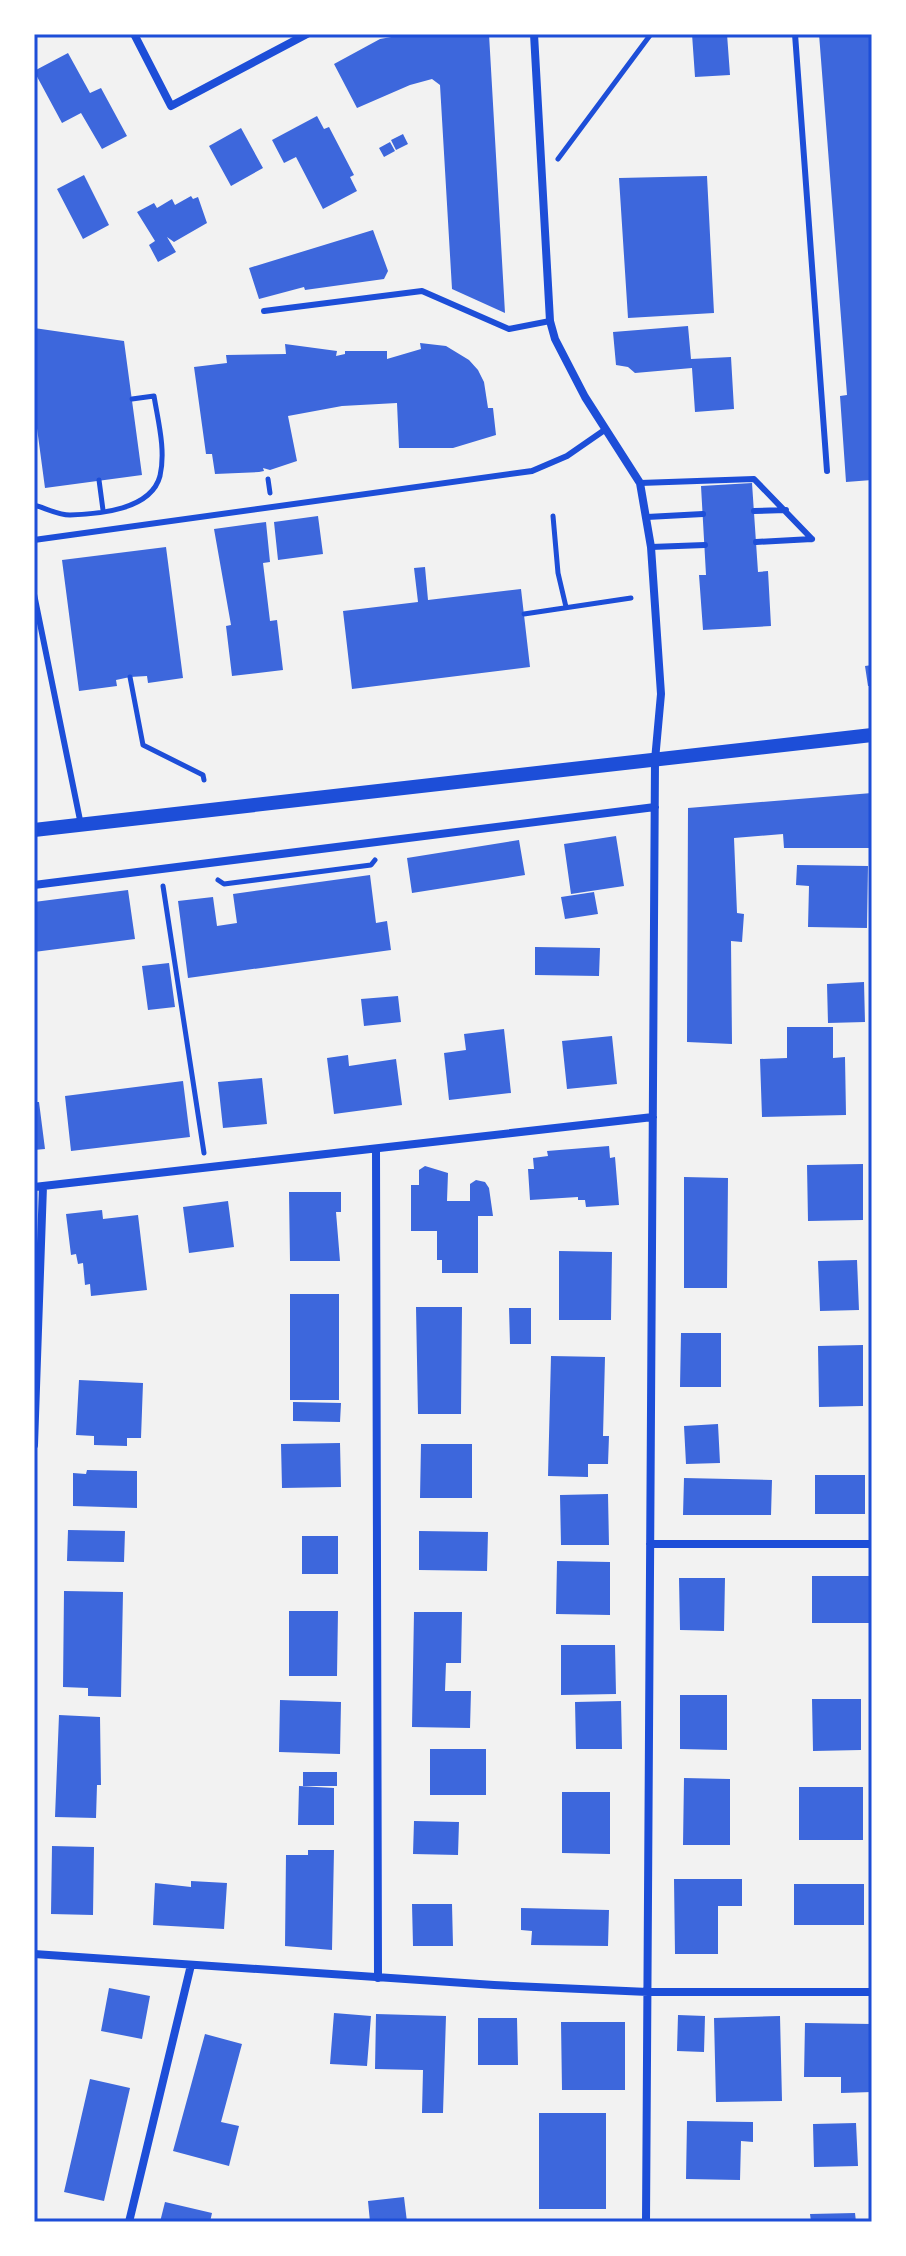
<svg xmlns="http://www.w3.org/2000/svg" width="906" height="2256" font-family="Jost,sans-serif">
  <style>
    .building { fill: #3d67dc }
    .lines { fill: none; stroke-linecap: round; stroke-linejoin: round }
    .path { stroke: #1d4ed8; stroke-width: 5 }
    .service { stroke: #1d4ed8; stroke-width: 6 }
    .minor { stroke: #1d4ed8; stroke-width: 8 }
    .tertiary { stroke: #1d4ed8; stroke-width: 14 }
    .neatline { fill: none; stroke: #1d4ed8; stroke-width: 3 }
  </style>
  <rect width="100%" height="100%" fill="#f2f2f2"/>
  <path class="building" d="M408 34H489L505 313 452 289 440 85 432 79 410 85 357 108 334 64 380 39Z
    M692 34H727L730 75 695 77Z
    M819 34H872V480L846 482 840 396 847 395Z
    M68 53 90 93 101 88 127 136 102 149 81 113 62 123 34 71Z
    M317 116 324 129 329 127 354 175 350 177 357 191 323 209 296 157 284 163 272 140Z
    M241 128 263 168 231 186 209 146Z
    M403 134 408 144 396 150 391 140Z
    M390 142 395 151 384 157 379 148Z
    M84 175 109 225 83 239 57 189Z
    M707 176 714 313 628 318 619 178Z
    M191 196 193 199 198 197 207 223 174 242 167 237 176 252 158 262 149 245 155 241 137 212 154 203 157 208 172 199 175 205Z
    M373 230 388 271 384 279 305 290 304 287 259 299 249 268Z
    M688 326 691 359 731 357 734 409 695 412 692 368 635 373 628 367 616 365 613 332Z
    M34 328 124 341 142 475 45 488 34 406Z
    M420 343 446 346 469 360 478 370 484 382 488 408H493L496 435 453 448H399L397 403 342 406 288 416 297 461 270 470 263 468 264 471 259 472 215 474 212 454H206L194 367 227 363 226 355 286 354 285 344 337 351 336 356 345 354V351H387V359L421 349Z
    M752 483 758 572 768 571 771 626 703 630 699 575H706L701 486Z
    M318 516 323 554 278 560 274 522Z
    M266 522 270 562 263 563 270 621 277 620 283 670 232 676 226 626 231 625 214 529Z
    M166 547 183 678 148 683 147 676 130 677 116 680 117 686 79 691 62 560Z
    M425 567 428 600 521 589 530 667 352 689 343 611 418 602 414 568Z
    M872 665V686H868L865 666Z
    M872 793V848H784L783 834 734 838 737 913 744 914 742 942 731 941 732 1044 687 1042 688 808Z
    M616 836 624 886 571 894 564 844Z
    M519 840 525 875 412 893 407 858Z
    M797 865 868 866 867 928 808 927 809 886 796 885Z
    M370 875 376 923 387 921 391 950 188 978 178 901 213 897 217 926 237 923 233 894Z
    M128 890 135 939 34 952V902Z
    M594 892 598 914 565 919 561 897Z
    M535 947 600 948 599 976 535 975Z
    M169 963 175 1007 148 1010 142 966Z
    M864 982 865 1022 828 1023 827 984Z
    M398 996 401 1022 364 1026 361 999Z
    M787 1027H833V1058L845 1057 846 1115 762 1117 760 1059 787 1058Z
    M504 1029 511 1093 449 1100 444 1053 466 1050 464 1034Z
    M612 1036 617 1084 567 1089 562 1041Z
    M348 1055 349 1066 396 1059 402 1105 334 1114 327 1058Z
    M262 1078 267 1124 223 1128 218 1082Z
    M183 1081 190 1137 71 1151 65 1096Z
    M34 1102H39L45 1149 34 1150Z
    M609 1146 610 1158 615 1157 619 1205 586 1207 585 1200H578V1197L530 1200 528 1169H534L533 1158 548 1156 547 1151Z
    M863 1164V1220L808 1221 807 1165Z
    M425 1166 448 1173 447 1201H470V1184L476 1180 485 1182 489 1188 493 1216H478V1273H442V1260H437V1231H411V1185H419V1170Z
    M684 1177 728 1178 727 1288H684Z
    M289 1192H341V1212H336L340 1261H290Z
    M228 1201 234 1247 189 1253 183 1207Z
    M102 1210 103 1219 138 1215 147 1290 91 1296 90 1284 85 1285 83 1263 78 1264 76 1254 71 1255 66 1214Z
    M559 1251 612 1252 611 1320H559Z
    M857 1260 859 1310 820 1311 818 1261Z
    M290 1294H339V1400H290Z
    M416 1307H462L461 1414H418Z
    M509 1308H531V1344H510Z
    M681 1333H721V1387H680Z
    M863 1345V1406L819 1407 818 1346Z
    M551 1356 605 1357 603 1436H609L608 1464H588V1477L548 1476Z
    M79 1380 143 1383 141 1438H127V1446L94 1445V1436L76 1435Z
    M293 1402 341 1403 340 1422 293 1421Z
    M718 1424 720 1463 686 1464 684 1426Z
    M340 1443 341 1487 282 1488 281 1444Z
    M421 1444H472V1498H420Z
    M87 1470 137 1471V1508L73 1506V1473L86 1474Z
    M815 1475H865V1514H815Z
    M684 1478 772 1480 771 1515H683Z
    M608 1494 609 1545H561L560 1495Z
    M68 1530 125 1531 124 1562 67 1561Z
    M419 1531 488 1532 487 1571 419 1570Z
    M302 1536H338V1574H302Z
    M557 1561 610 1562V1615L556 1614Z
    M812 1576H869V1623H812Z
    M679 1578H725L724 1631 680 1630Z
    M64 1591 123 1592 121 1697 88 1696V1688L63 1687Z
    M289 1611H338L337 1676H289Z
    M414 1612H462L461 1663H446L445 1691H471L470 1728 412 1727Z
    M561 1645H615L616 1694 561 1695Z
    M680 1695H727V1750L680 1749Z
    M812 1699H861V1750L813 1751Z
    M280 1700 341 1702 340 1754 279 1752Z
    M621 1701 622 1749H576L575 1702Z
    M59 1715 100 1717 101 1785H97L96 1818 55 1817Z
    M430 1749H486V1795H430Z
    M303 1772H337V1786H303Z
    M684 1778 730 1779V1845H683Z
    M299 1786 334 1788V1825H298Z
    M799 1787H863V1840H799Z
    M562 1792H610V1854L562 1853Z
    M414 1821 459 1822 458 1855 413 1854Z
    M52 1846 94 1847 93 1915 51 1914Z
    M308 1850H334L332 1950 285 1946 286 1855H308Z
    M674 1879H742V1906H718V1954H675Z
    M191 1881 227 1883 224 1929 153 1925 155 1883 191 1887Z
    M794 1884H864V1925H794Z
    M412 1904H452L453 1946H413Z
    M521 1908 609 1910 608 1946 531 1945 532 1931 521 1930Z
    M109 1988 150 1996 142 2039 101 2031Z
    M334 2013 371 2016 367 2066 330 2064Z
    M376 2014 446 2016 443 2113H422L423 2070 375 2069Z
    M678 2015 705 2016 704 2052 677 2051Z
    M780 2016 782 2101 716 2102 714 2018Z
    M478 2018H517L518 2065H478Z
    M561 2022H625V2090H562Z
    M805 2023 872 2024V2092L841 2093V2077H804Z
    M205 2034 242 2044 221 2122 239 2126 229 2166 173 2151Z
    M90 2079 130 2088 104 2201 64 2192Z
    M539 2113H606V2209H539Z
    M687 2121 753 2122V2142L741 2141 740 2180 686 2179Z
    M856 2123 858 2166 814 2167 813 2124Z
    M404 2197 407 2222H370L368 2201Z
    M165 2202 212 2213 210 2222H160Z
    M855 2213 856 2222H811L810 2214Z"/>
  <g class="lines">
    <path class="path" d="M558 159 651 34
      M268 479 270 493
      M99 480 103 510
      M34 505C45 508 58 515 70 515 99 514 151 510 160 476 166 450 158 421 154 396L132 399
      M553 516 558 573 566 607
      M524 614 631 598
      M130 677 143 745 203 775 204 780
      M218 880 224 884 371 865 375 860
      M163 886 204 1153"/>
    <path class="service" d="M795 34 827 471
      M264 311 422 291 509 329 550 321
      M640 483 754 479 812 539
      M754 511 786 510
      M647 517 703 514
      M34 540 532 471 567 456 606 429
      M756 542 812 539
      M651 547 705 545
      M34 594 81 825"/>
    <path class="minor" d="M134 34 171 106 307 34
      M534 34 550 321 555 339 585 397 640 483 651 547 661 694 655 760 646 2222
      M34 885 655 807
      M376 1149 378 1978
      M34 1187 653 1117
      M34 1445 43 1186
      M650 1544H872
      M34 1954 494 1985 648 1992H872
      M129 2222 191 1965"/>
    <path class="tertiary" d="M34 830 872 735"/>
  </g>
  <rect width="906" height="2256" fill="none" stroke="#ffffff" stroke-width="72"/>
  <rect x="36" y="36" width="834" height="2184" class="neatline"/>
</svg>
